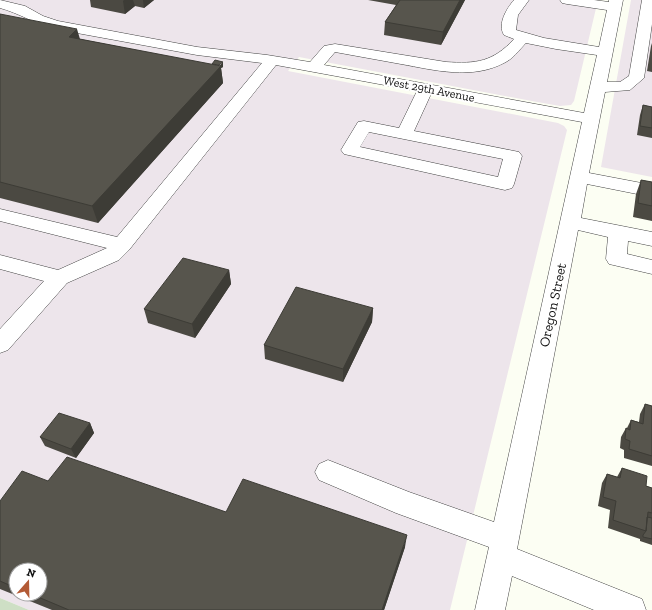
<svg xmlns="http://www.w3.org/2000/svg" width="652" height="610" font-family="'Zilla Slab',serif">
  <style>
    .industrial { fill: #ede5eb; fill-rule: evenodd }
    .cemetery { fill: #cedfc5 }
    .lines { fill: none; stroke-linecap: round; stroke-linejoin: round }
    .minor-casing { stroke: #434343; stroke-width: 1 }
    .minor { fill: #fff; fill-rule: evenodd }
    .wall { fill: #4b4942; fill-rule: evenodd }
    .shaded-wall { fill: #3d3c36 }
    .building { fill: #57554d; stroke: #3d3c36 }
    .labels { text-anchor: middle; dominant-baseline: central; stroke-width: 4; stroke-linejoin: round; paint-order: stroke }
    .far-street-label { font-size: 12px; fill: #101010; stroke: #fff }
    .street-label { font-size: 14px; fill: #101010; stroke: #fff }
  </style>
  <rect width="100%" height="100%" fill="#fcfef3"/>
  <path class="industrial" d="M0 0H598L574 101 571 105 560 106 537 102 299 57 288 71 558 123 564 126 567 130 450 610H29L0 598ZM16 570H40V594H16Z
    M631 0H652V177L601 167Z"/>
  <path class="cemetery" d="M0 598 29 610H0Z"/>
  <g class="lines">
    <g class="minor-casing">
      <path id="minor" d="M0 0 25 6 43 16 58 21 197 47 267 55 310 62 324 46 335 44 446 62C476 64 493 62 514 39L504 35C497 24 507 8 514 0H529L518 15 516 30 544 38 599 47 607 10 567 4 562 3 560 0H594L609 2V0H623L607 82H620L629 76 642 0H652V24L644 78 630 90 605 92 589 173 652 185V197L587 184 581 218 652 232V246L628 241 627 254 652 260V274L609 264 606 259 608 237 578 230 517 549 642 599 646 610H594L512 576 505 610H475L489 547 396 513 319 480 315 472 319 464 328 460 409 492 494 522 582 122 431 94 414 131 519 152 522 156 514 184 512 188 505 190 344 154 341 150 358 122 364 121 399 128 417 91 276 65 129 250 119 260 67 283 8 350 0 353V329L44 281 0 269V255L58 270 107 248 0 221V209L117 237 262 63 197 55 55 29C35 24 19 13 0 8ZM526 43 556 49 597 55 584 113 324 65 335 52C357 56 379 60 401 64 434 70 472 80 504 63 513 59 519 50 526 43ZM369 132 503 159 498 177 360 147Z"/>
    </g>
    <use href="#minor" class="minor"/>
  </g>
  <path class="wall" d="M90 0H154L144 8 135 6 125 14 91 7Z
    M368 0H465L441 45 384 35 385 22 396 5Z
    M0 14 80 39 223 67 221 68 223 83 98 223 0 198Z
    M652 43V72L647 71 651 46Z
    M643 105 652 107V138L637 135 640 115Z
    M641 180 652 182V221L633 217 636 194Z
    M229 270 231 284 195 338 148 323 144 309Z
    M373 308 372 322 343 382 265 359 264 345Z
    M645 404 652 406V466L624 458V450L620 448 621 437 626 428H627L631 420 639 422 640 414Z
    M90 423 94 433 76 458 45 446 40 437Z
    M622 468 646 486 652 488V545L640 541V539L608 528 610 510 598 506 602 483 607 474 617 477Z
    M48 481 226 512 405 547 384 610H52L0 589V501ZM16 570 40 594H16Z"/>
  <path class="shaded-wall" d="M124 0H133L135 6 125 14 123 1Z
    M143 0H154L144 8Z
    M460 0H465L441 45 443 32Z
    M77 29 82 46 69 37Z
    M223 62V67L221 68 223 83 98 223 92 206Z
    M229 270 231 284 195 338 192 324Z
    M373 308 372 322 343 382V369Z
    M90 423 94 433 76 458 71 449Z
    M407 535 405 547 384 610H382Z"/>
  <path class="building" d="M400 0H460L443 32 385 22Z
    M0 14 77 29 69 37 221 66 92 206 0 182Z
    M215 60 223 62 219 65 212 64Z
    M643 105 652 107V128L640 126Z
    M641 180 652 182V206L638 203Z
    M183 258 229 270 192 324 144 309Z
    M296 287 373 308 343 369 264 345Z
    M645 404 652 406V456L629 449 630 441 625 439 626 428 630 430 631 420 643 424Z
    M59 413 90 423 71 449 40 437Z
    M67 457 226 512 243 479 407 535 382 610H69L31 594H40V570H16V588L0 581V501L22 471 48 481Z
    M622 468 647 476 646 486 652 488V513L648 512 646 531 613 520 616 501 603 497 607 474 620 478Z
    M647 517 652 518V539L643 537V535L646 531Z"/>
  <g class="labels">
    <g class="far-street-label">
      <text transform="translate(429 89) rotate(11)">West 29th Avenue</text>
    </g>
    <g class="street-label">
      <text transform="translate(553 305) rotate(-78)">Oregon Street</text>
    </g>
  </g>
  <g transform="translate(28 582) rotate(20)"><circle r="19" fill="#ffffff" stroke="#9f9f9f"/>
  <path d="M0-3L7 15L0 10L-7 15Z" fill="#b35a35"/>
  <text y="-6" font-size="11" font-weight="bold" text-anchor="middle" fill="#101010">N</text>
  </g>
</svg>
